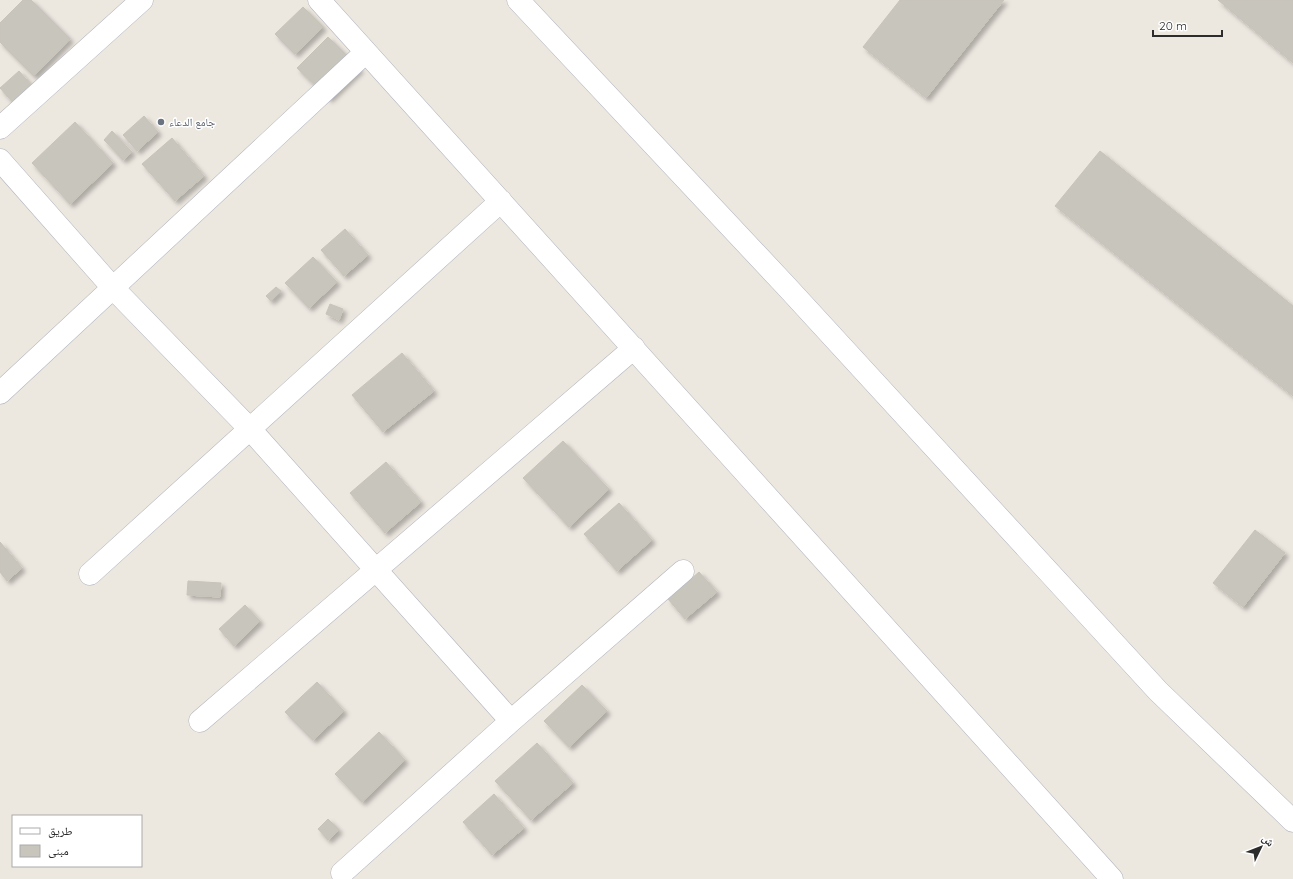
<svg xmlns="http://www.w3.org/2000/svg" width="1293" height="879" font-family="Quicksand,'Noto Naskh Arabic',sans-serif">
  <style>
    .building { fill: #c8c5bd; stroke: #c8c3b9; filter: url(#shadow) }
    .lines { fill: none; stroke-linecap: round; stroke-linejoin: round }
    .minor-casing { stroke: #b2b5be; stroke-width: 23 }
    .minor { stroke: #fff; stroke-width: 22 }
    .worship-dot { fill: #6b7280; stroke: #fff; stroke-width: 1.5 }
    .labels { text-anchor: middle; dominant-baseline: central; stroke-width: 3; stroke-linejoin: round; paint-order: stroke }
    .worship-label { font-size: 11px; fill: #5b616d; stroke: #fff; text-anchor: start }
  </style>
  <defs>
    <filter id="shadow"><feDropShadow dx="3.5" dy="3.5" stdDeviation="2" flood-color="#0004"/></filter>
  </defs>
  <rect width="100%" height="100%" fill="#ece7df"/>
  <path class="building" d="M23 0H31L70 39 34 76 0 42V23Z
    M900 0H1004L926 98 863 47Z
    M1218 0H1293V63Z
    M303 7 323 27 295 54 275 34Z
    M328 37 360 69 329 99 297 68Z
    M19 71 34 88 15 105 0 88Z
    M144 116 158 132 137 151 123 135Z
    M75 122 113 163 70 204 32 163Z
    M112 131 132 152 123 160 104 140Z
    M172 138 204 176 175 201 142 164Z
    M1100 151 1293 306V396L1055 206Z
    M345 229 368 255 344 276 321 250Z
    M313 257 337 282 309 308 285 283Z
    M276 287 281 291 271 301 266 296Z
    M330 304 343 309 339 320 326 314Z
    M402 353 434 391 383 432 352 395Z
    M563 441 609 489 569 527 523 478Z
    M386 462 421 502 385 533 350 493Z
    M619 503 652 540 617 571 584 534Z
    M1255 530 1285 553 1243 607 1213 583Z
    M0 542 22 568 7 581 0 572Z
    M699 572 717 592 685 619 668 599Z
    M188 581 221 583 220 597 187 595Z
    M245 605 260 621 234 646 219 629Z
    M317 682 344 711 313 740 285 712Z
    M582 685 607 711 569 747 544 721Z
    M379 732 405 760 362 802 335 774Z
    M537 743 573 783 531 820 495 781Z
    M494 794 524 828 492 855 463 822Z
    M328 819 339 830 328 840 318 829Z"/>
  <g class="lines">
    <g class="minor-casing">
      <path id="minor" d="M319 0 1112 879
        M518 0 787 287 1158 691 1293 821
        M0 128 142 0
        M0 160 113 288 250 429 511 721
        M0 393 366 52
        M90 574 501 201
        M200 721 634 348
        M342 873 511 721 683 571"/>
    </g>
    <use href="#minor" class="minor"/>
  </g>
  <circle class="worship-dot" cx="161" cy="122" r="4"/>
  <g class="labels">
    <g class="worship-label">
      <text x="169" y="122">جامع الدعاء</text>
    </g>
  </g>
  <rect x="12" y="815" width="130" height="52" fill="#ffffff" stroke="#ababab"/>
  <rect x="20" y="828" width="20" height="6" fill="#ffffff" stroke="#ababab"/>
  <text x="48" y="835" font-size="12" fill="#2c2c2c">طريق</text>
  <rect x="20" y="845" width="20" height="12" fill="#c8c5bd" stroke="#ababab"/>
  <text x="48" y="855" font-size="12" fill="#2c2c2c">مبنى</text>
  <g transform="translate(1261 847) rotate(47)" stroke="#ffffff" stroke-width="3" paint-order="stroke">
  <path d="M0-3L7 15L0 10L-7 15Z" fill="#2c2c2c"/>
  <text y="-6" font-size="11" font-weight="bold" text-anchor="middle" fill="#2c2c2c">ش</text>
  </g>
  <path d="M1153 30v6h69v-6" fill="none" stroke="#2c2c2c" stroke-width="2"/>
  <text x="1159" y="30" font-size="12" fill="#2c2c2c" stroke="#ffffff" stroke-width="3" paint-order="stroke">20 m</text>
</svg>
